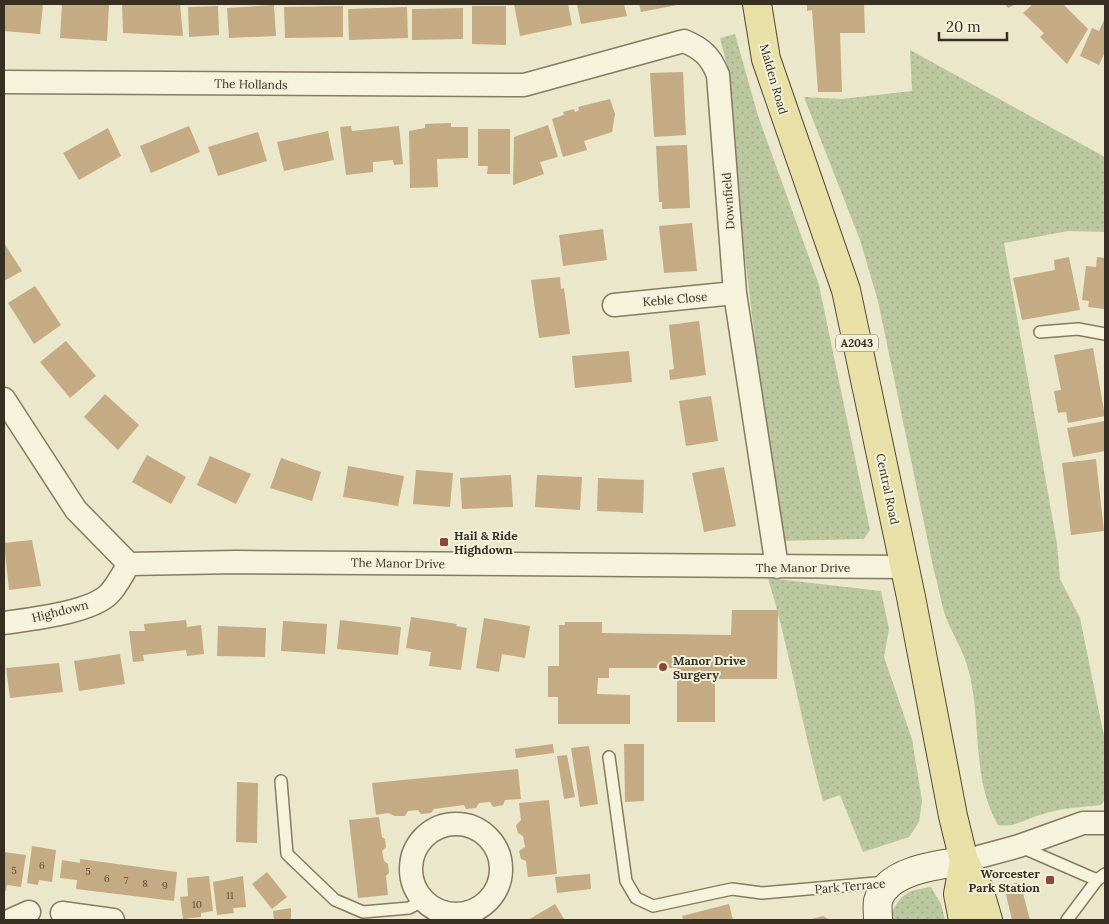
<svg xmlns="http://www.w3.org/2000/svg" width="1109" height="924" font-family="Lora,serif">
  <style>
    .park { fill: url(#park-dots) }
    .building { fill: #c4ab84 }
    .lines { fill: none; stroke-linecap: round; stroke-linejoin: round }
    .lane-casing { stroke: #857b60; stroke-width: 14 }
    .street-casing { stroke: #857b60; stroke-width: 25 }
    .secondary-casing { stroke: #675c43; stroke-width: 30 }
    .primary-casing { stroke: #534834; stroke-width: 30 }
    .lane { stroke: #f6f3dc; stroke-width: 11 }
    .street { stroke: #f6f3dc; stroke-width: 22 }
    .secondary { stroke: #f6f3dc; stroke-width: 28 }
    .primary { stroke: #e8e0a7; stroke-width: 28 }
    .poi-dot { fill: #8d4737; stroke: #f2f0d9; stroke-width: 2 }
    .labels { text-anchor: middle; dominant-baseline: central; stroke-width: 4; stroke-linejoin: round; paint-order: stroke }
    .number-label { font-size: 10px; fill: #5a4f3a }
    .shield { fill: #f2f0d9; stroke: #6f6a59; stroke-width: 1 }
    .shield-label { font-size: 11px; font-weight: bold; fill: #373022 }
    .street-label { font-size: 12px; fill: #373022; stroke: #f2f0d9 }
    .poi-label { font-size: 12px; font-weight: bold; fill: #373022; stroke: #f2f0d9; text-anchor: start }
  </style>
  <defs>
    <pattern id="park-dots" width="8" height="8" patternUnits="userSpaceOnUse" patternTransform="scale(1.25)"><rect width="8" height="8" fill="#bbc79f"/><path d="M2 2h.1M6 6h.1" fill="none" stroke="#a1ab89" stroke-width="1.8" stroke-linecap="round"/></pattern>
  </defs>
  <rect width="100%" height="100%" fill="#eae7ca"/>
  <path class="park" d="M735 34 758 116 819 285 870 530 864 539 779 541 739 207 727 65 720 38Z
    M910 50 1105 157V232L1068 231 1004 243 1057 544 1060 579 1080 618 1105 741V799L1101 805C1081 807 1062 808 1043 814 1027 818 1015 828 998 825 970 777 983 717 967 665 961 646 950 630 944 612 940 598 938 584 934 571L878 301 860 240 804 97 842 99 912 91Z
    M768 578 881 591 889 629 884 657 912 739 922 801 919 822 909 837 863 852 840 795 823 801C802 727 790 651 768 578Z
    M931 887 941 904 945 920H891L890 916C902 893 905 891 931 887Z"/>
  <path class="building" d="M4 4H43L40 34 4 31Z
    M62 4H109L107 41 60 38Z
    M122 4H180L183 36 123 33Z
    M514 4H568L572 25 520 36Z
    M577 4H624L627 16 581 24Z
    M639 4H677V5L641 12Z
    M807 4H864L865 33H840L842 92H818L812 10 807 11Z
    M1005 4H1016L1008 8Z
    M1033 4H1063L1088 29 1067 64 1040 37 1044 33 1023 13Z
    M274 5 276 36 229 38 227 8Z
    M218 6 219 35 189 37 188 7Z
    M343 6V37L285 38 284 7Z
    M472 6H506V45L472 44Z
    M407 7 408 38 349 40 348 9Z
    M463 8V39L412 40V9Z
    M1105 18V52L1099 65 1080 56 1092 28 1099 31Z
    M683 72 686 135 654 137 650 73Z
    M610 99 615 114 612 132 584 141 587 150 563 157 552 119 564 115 563 112 574 109 575 112 579 110 578 107Z
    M451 123V127H468V158L437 159 438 187 410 188 409 131 425 128V124Z
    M548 125 558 157 540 162 544 174 513 185 514 137Z
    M189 126 200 152 151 173 140 146Z
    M351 126 352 131 399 126 403 164 394 165 393 160 373 162V172L346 175 340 127Z
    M108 128 121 156 79 180 63 153Z
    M478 129H510V174H487L488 166H478Z
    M328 131 334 160 284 171 277 142Z
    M258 132 267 161 218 176 208 147Z
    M687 145 690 208 662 209V202H659L656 146Z
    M692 223 697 271 664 273 659 226Z
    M603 229 607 260 563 266 559 235Z
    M4 243 22 271 4 281Z
    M1069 257 1080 310 1022 320 1013 278 1055 270 1054 260Z
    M1097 257 1105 258V309L1088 307 1089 301 1082 300 1086 266 1096 267Z
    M560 277 561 289 564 288 570 334 539 338 531 280Z
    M35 286 61 325 34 344 8 303Z
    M699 321 706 375 670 380 669 370 674 369 669 325Z
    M66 341 96 376 70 398 40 362Z
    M1093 348 1105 416 1068 423 1066 412 1058 413 1054 391 1061 390 1054 355Z
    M629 351 632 382 575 388 572 356Z
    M105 394 139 425 118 450 84 417Z
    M711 396 718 441 686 446 679 401Z
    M1105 421V451L1073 457 1067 428Z
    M147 455 186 477 171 504 132 482Z
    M210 456 251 474 236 504 197 485Z
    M281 458 321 472 312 501 270 488Z
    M1096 459 1104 531 1071 535 1062 463Z
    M348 466 404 476 398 506 343 497Z
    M724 467 736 526 704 532 692 473Z
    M416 470 453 473 450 507 413 504Z
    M511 475 513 507 462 509 460 478Z
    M537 475 582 477 580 510 535 507Z
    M598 478 644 480 643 513 597 511Z
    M32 540 41 586 9 590 4 543Z
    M732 610H778L777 679H715V722H677V668H609V678H598L597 694 630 695V724H558V697H548V666H559V625H565V622H602V633L731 635Z
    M411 617 457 624 456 626 467 628 461 670 429 666 431 652 406 648Z
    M484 618 530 626 525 658 502 654 499 672 476 668Z
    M186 620 187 627 201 625 204 654 187 656 186 650 143 655 144 661 133 662 129 631H145L144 624Z
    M340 620 401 627 398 655 337 649Z
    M283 621 327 624 325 654 281 651Z
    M218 626 266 628 265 657 217 656Z
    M120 654 125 684 79 691 74 661Z
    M59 663 63 692 10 698 6 668Z
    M553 744 554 753 516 758 515 749Z
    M624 744H644V801L625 802Z
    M589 746 598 804 580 807 571 748Z
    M567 755 575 797 564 799 557 756Z
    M518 769 521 799 505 800 503 805 493 807 490 802 479 803 476 808 466 809 464 805 434 809 431 813 421 814 418 810 408 811 405 816H395L388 813 376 815 372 783Z
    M237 782 258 783 257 843 236 842Z
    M549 800 557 874 528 877 526 861 521 859 519 851 525 847 523 836 518 833 516 825 521 820 519 803Z
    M379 817 382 837 385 839 386 847 382 851 384 861 388 864 389 873 386 876 388 895 358 898 349 820Z
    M32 846 56 850 52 882 39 880 38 885 27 883Z
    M4 852 26 855 21 887 7 885 6 891H4Z
    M80 859 177 872 174 901 76 889 77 880 60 878 62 860 80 863Z
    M267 872 287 897 272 909 252 884Z
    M590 874 591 889 557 893 555 877Z
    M209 876 213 911 201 913V917L183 919 180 897 188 896 187 878Z
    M243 876 246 907 233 908 234 913 217 915 213 882Z
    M1020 882 1030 920H1012L1004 886Z
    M555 904 564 919 528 920Z
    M729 904 733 920H683L682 916Z
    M291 908V920H274L273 911Z
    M823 916 830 920H808Z"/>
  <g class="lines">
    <g class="lane-casing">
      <path id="lane" d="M1040 332 1078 329 1105 334
        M609 757 626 881 636 898 653 906 732 889 762 893 887 882
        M281 781 287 854 335 900 363 912 409 908 424 900
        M1021 847 1097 880 1105 874
        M1067 920 1097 880"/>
    </g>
    <g class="street-casing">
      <path id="street" d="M4 82 524 85 684 41C703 49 711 57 718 75L735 293 777 567
        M614 305 735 293
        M4 399 76 510 129 564 236 562 905 567
        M4 623C30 619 90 613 109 594 117 586 123 573 129 564
        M411 869a45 45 0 1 1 90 0a45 45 0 1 1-90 0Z
        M964 861 1019 846 1083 823H1105
        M62 913 113 920
        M11 920 29 912"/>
    </g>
    <g class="secondary-casing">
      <path id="secondary" d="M878 920C878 914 877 906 878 901 887 870 938 865 964 861"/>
    </g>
    <g class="primary-casing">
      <path id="primary" d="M757 4 766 59 846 290 911 597 953 816 964 861 979 889 988 920
        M963 920 958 894 964 861"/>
    </g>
    <use href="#lane" class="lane"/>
    <use href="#street" class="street"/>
    <use href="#secondary" class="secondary"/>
    <use href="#primary" class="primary"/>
  </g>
  <g class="poi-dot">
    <rect x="439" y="537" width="10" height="10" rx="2.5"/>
    <circle cx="663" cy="667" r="5"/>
    <rect x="1045" y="875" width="10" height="10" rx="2.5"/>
  </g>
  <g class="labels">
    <g class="number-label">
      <text x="42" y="865">6</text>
      <text x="14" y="870">5</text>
      <text x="88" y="871">5</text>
      <text x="107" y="878">6</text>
      <text x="126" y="880">7</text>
      <text x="145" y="883">8</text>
      <text x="165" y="885">9</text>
      <text x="230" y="895">11</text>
      <text x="197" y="904">10</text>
    </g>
    <rect class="shield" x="836" y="334.5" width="42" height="17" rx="4"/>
    <g class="shield-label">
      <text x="857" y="343">A2043</text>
    </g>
    <g class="street-label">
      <text transform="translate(774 79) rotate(74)">Malden Road</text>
      <text transform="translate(251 84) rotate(1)">The Hollands</text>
      <text transform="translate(728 201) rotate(-94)">Downfield</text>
      <text transform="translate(675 299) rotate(-5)">Keble Close</text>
      <text transform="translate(888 489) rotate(78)">Central Road</text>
      <text transform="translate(398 563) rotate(1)">The Manor Drive</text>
      <text x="803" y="567">The Manor Drive</text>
      <text transform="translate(60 611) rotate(-14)">Highdown</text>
      <text transform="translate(850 886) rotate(-5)">Park Terrace</text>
    </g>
    <g class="poi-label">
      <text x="454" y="535">Hail &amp; Ride<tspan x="454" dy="14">Highdown</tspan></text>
      <text x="673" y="660">Manor Drive<tspan x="673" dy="14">Surgery</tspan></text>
      <text x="1040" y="873" text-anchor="end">Worcester<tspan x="1040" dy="14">Park Station</tspan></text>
    </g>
  </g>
  <rect width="1109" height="924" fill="none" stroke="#373022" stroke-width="10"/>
  <path d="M939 32v8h68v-8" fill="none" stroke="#373022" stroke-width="2.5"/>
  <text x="946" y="32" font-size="15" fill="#373022" stroke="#f2f0d9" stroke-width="4" paint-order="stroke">20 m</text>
</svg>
